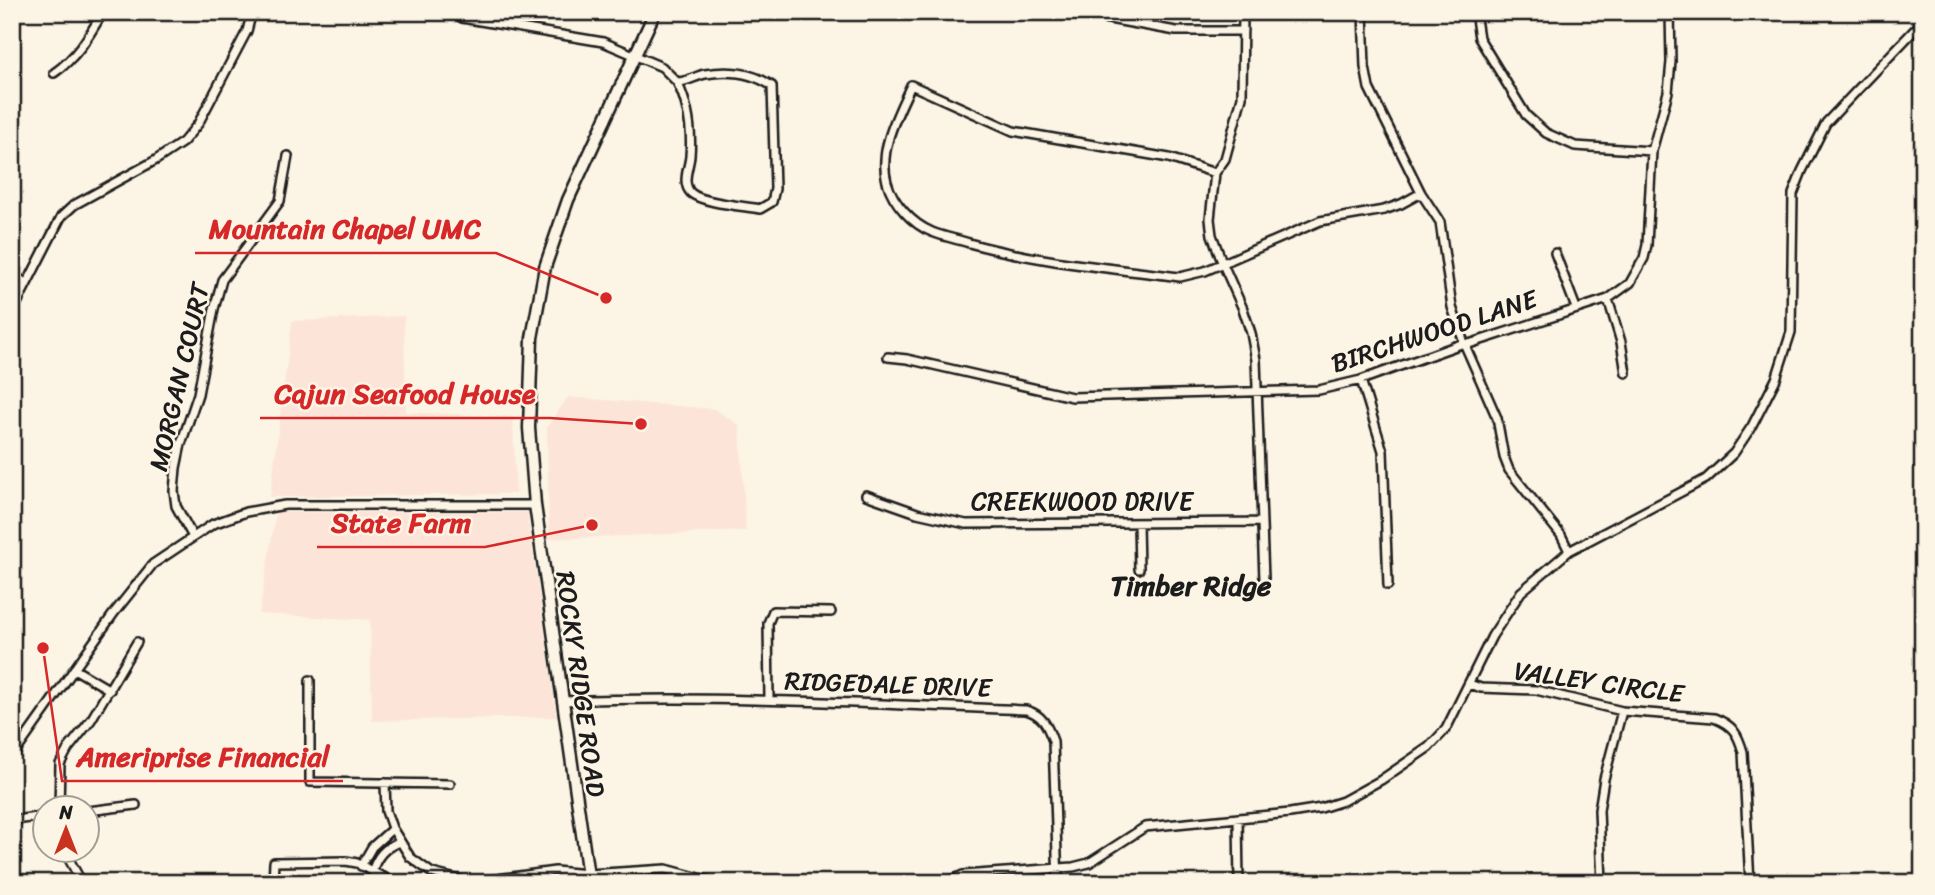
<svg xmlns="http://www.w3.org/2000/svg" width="1935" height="895" font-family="Sriracha,sans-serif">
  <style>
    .built { fill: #fce5d8 }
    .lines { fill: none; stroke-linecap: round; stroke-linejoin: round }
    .street-casing { stroke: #1c1c1c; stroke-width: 12 }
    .secondary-casing { stroke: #1c1c1c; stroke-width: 15 }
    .street { stroke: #fcf5e5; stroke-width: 7 }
    .secondary { stroke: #fcf5e5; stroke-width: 10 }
    .labels { text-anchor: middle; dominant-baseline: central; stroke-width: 5; stroke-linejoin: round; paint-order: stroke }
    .street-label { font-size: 26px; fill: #1c1c1c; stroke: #fcf5e5 }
    .neighbourhood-label { font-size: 28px; font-weight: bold; fill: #1c1c1c; stroke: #fcf5e5 }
    .leader { fill: none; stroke: #d62828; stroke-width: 2.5 }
    .callout-dot { fill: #d62828; stroke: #fcf5e5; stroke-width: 2.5 }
    .callout-label { font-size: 28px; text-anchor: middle; font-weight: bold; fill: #d62828; stroke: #fcf5e5; stroke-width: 5; stroke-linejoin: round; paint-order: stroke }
  </style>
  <rect width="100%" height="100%" fill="#fcf5e5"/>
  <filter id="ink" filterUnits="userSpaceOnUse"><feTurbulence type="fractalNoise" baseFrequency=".0143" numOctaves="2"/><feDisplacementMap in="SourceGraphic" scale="14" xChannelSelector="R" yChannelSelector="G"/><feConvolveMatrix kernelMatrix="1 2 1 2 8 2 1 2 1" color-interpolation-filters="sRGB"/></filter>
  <g filter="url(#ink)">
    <path class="built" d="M404 316 406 412 513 417 516 494 270 497 292 321Z
      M568 397 715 409 740 426 746 531 549 539 547 427Z
      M276 512H527L557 717 372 721 370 620 259 614Z"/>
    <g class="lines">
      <g class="street-casing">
        <path id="street" d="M458 12 462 18 603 42 662 67 677 82C688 82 695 76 705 74 729 70 752 72 772 86L775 189 772 202 760 209C744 206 702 203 691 193 681 183 689 168 690 156 692 130 689 106 677 82
          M1070 12 1176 31H1243
          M1243 12 1242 97 1225 159 1215 173 1210 219 1212 235 1222 262 1243 309 1251 333 1256 360 1264 579
          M1363 12 1365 67 1369 88 1421 193 1440 222 1452 307 1464 343 1497 418 1504 457 1509 470 1561 535 1569 551
          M1475 12 1479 38 1526 115 1546 133 1575 146 1652 151
          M54 73C77 57 89 36 103 12
          M1215 173 1169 158 1013 131 911 85C898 114 878 149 887 182 893 203 912 224 932 232 944 237 957 239 969 243 1037 262 1109 268 1180 277L1205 271 1320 221 1384 210 1401 204 1421 193
          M1555 253 1576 308
          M12 275 27 283
          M1608 299 1621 342 1626 373
          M12 313 61 217 74 205 156 160 183 142 198 124 247 31 252 12
          M888 357 907 359 1072 397 1319 390 1361 380 1464 343 1469 344 1608 299 1630 283 1644 258 1647 245 1652 151 1668 92 1671 62 1670 12
          M1361 380 1383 451 1388 585
          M866 495 917 513 966 524 1260 522
          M1138 523 1139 569
          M193 537 176 506 174 491 176 468 181 444 198 394 214 309 222 280 280 201 288 156
          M74 669 110 690
          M310 680V782L450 784
          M1469 684 1481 688 1536 690 1622 711 1714 718C1733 725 1738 734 1743 752L1750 883
          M769 700 768 623 773 611 831 612
          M562 701C717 695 871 704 1026 710 1043 715 1047 725 1053 741L1058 883
          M12 757 114 613 153 564 213 524 246 512 285 505H535
          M385 783 386 811 392 828 410 857 432 873 464 881H482L555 871 588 874 666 869 718 883
          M59 808 60 764 68 749 91 720 137 642
          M88 811 136 805
          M1238 818 1239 883
          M14 820 46 816
          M64 850 82 883
          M361 866 372 847 392 829
          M372 872C377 856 384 848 399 842
          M273 883 274 862 346 861 357 863 394 883
          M946 883 963 875 1073 867 1089 863 1145 827 1290 813 1321 808 1343 801 1381 780 1429 747 1446 729 1492 636 1521 592 1569 551 1706 479 1734 453 1752 426 1776 379 1791 332 1793 194 1802 171 1826 123 1923 21
          M1602 883 1599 810 1604 779 1622 711"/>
      </g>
      <g class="secondary-casing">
        <path id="secondary" d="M589 883 535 505 529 428 532 338 545 267 568 200 655 12"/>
      </g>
      <use href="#street" class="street"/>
      <use href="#secondary" class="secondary"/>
    </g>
  </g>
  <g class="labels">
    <g class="street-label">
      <text transform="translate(1434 331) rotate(-18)">BIRCHWOOD LANE</text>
      <text transform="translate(179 377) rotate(-77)">MORGAN COURT</text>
      <text x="1082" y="501">CREEKWOOD DRIVE</text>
      <text transform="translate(1599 682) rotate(8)">VALLEY CIRCLE</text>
      <text transform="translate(581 684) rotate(82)">ROCKY RIDGE ROAD</text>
      <text transform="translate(888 684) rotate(2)">RIDGEDALE DRIVE</text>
    </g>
    <g class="neighbourhood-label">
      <text x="1191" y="585">Timber Ridge</text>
    </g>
  </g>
  <path class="leader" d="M606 298L496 253H195M641 424L550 418H260M592 525L485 547H317M43 648L62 781H343"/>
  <g class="callout-dot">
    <circle cx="606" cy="298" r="7"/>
    <circle cx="641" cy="424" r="7"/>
    <circle cx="592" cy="525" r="7"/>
    <circle cx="43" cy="648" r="7"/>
  </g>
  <g class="callout-label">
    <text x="345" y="238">Mountain Chapel UMC</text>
    <text x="405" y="403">Cajun Seafood House</text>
    <text x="401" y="532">State Farm</text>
    <text x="203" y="766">Ameriprise Financial</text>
  </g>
  <rect width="1935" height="895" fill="none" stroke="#fcf5e5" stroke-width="42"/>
  <rect x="21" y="21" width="1893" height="853" fill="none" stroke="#1c1c1c" stroke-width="2.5" filter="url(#ink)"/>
  <g transform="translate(66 829)"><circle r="33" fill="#fcf5e5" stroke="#a29e95" stroke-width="2"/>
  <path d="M0-5L12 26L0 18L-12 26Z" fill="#c8321e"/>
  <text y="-10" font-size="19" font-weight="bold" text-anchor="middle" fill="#1c1c1c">N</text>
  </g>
</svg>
